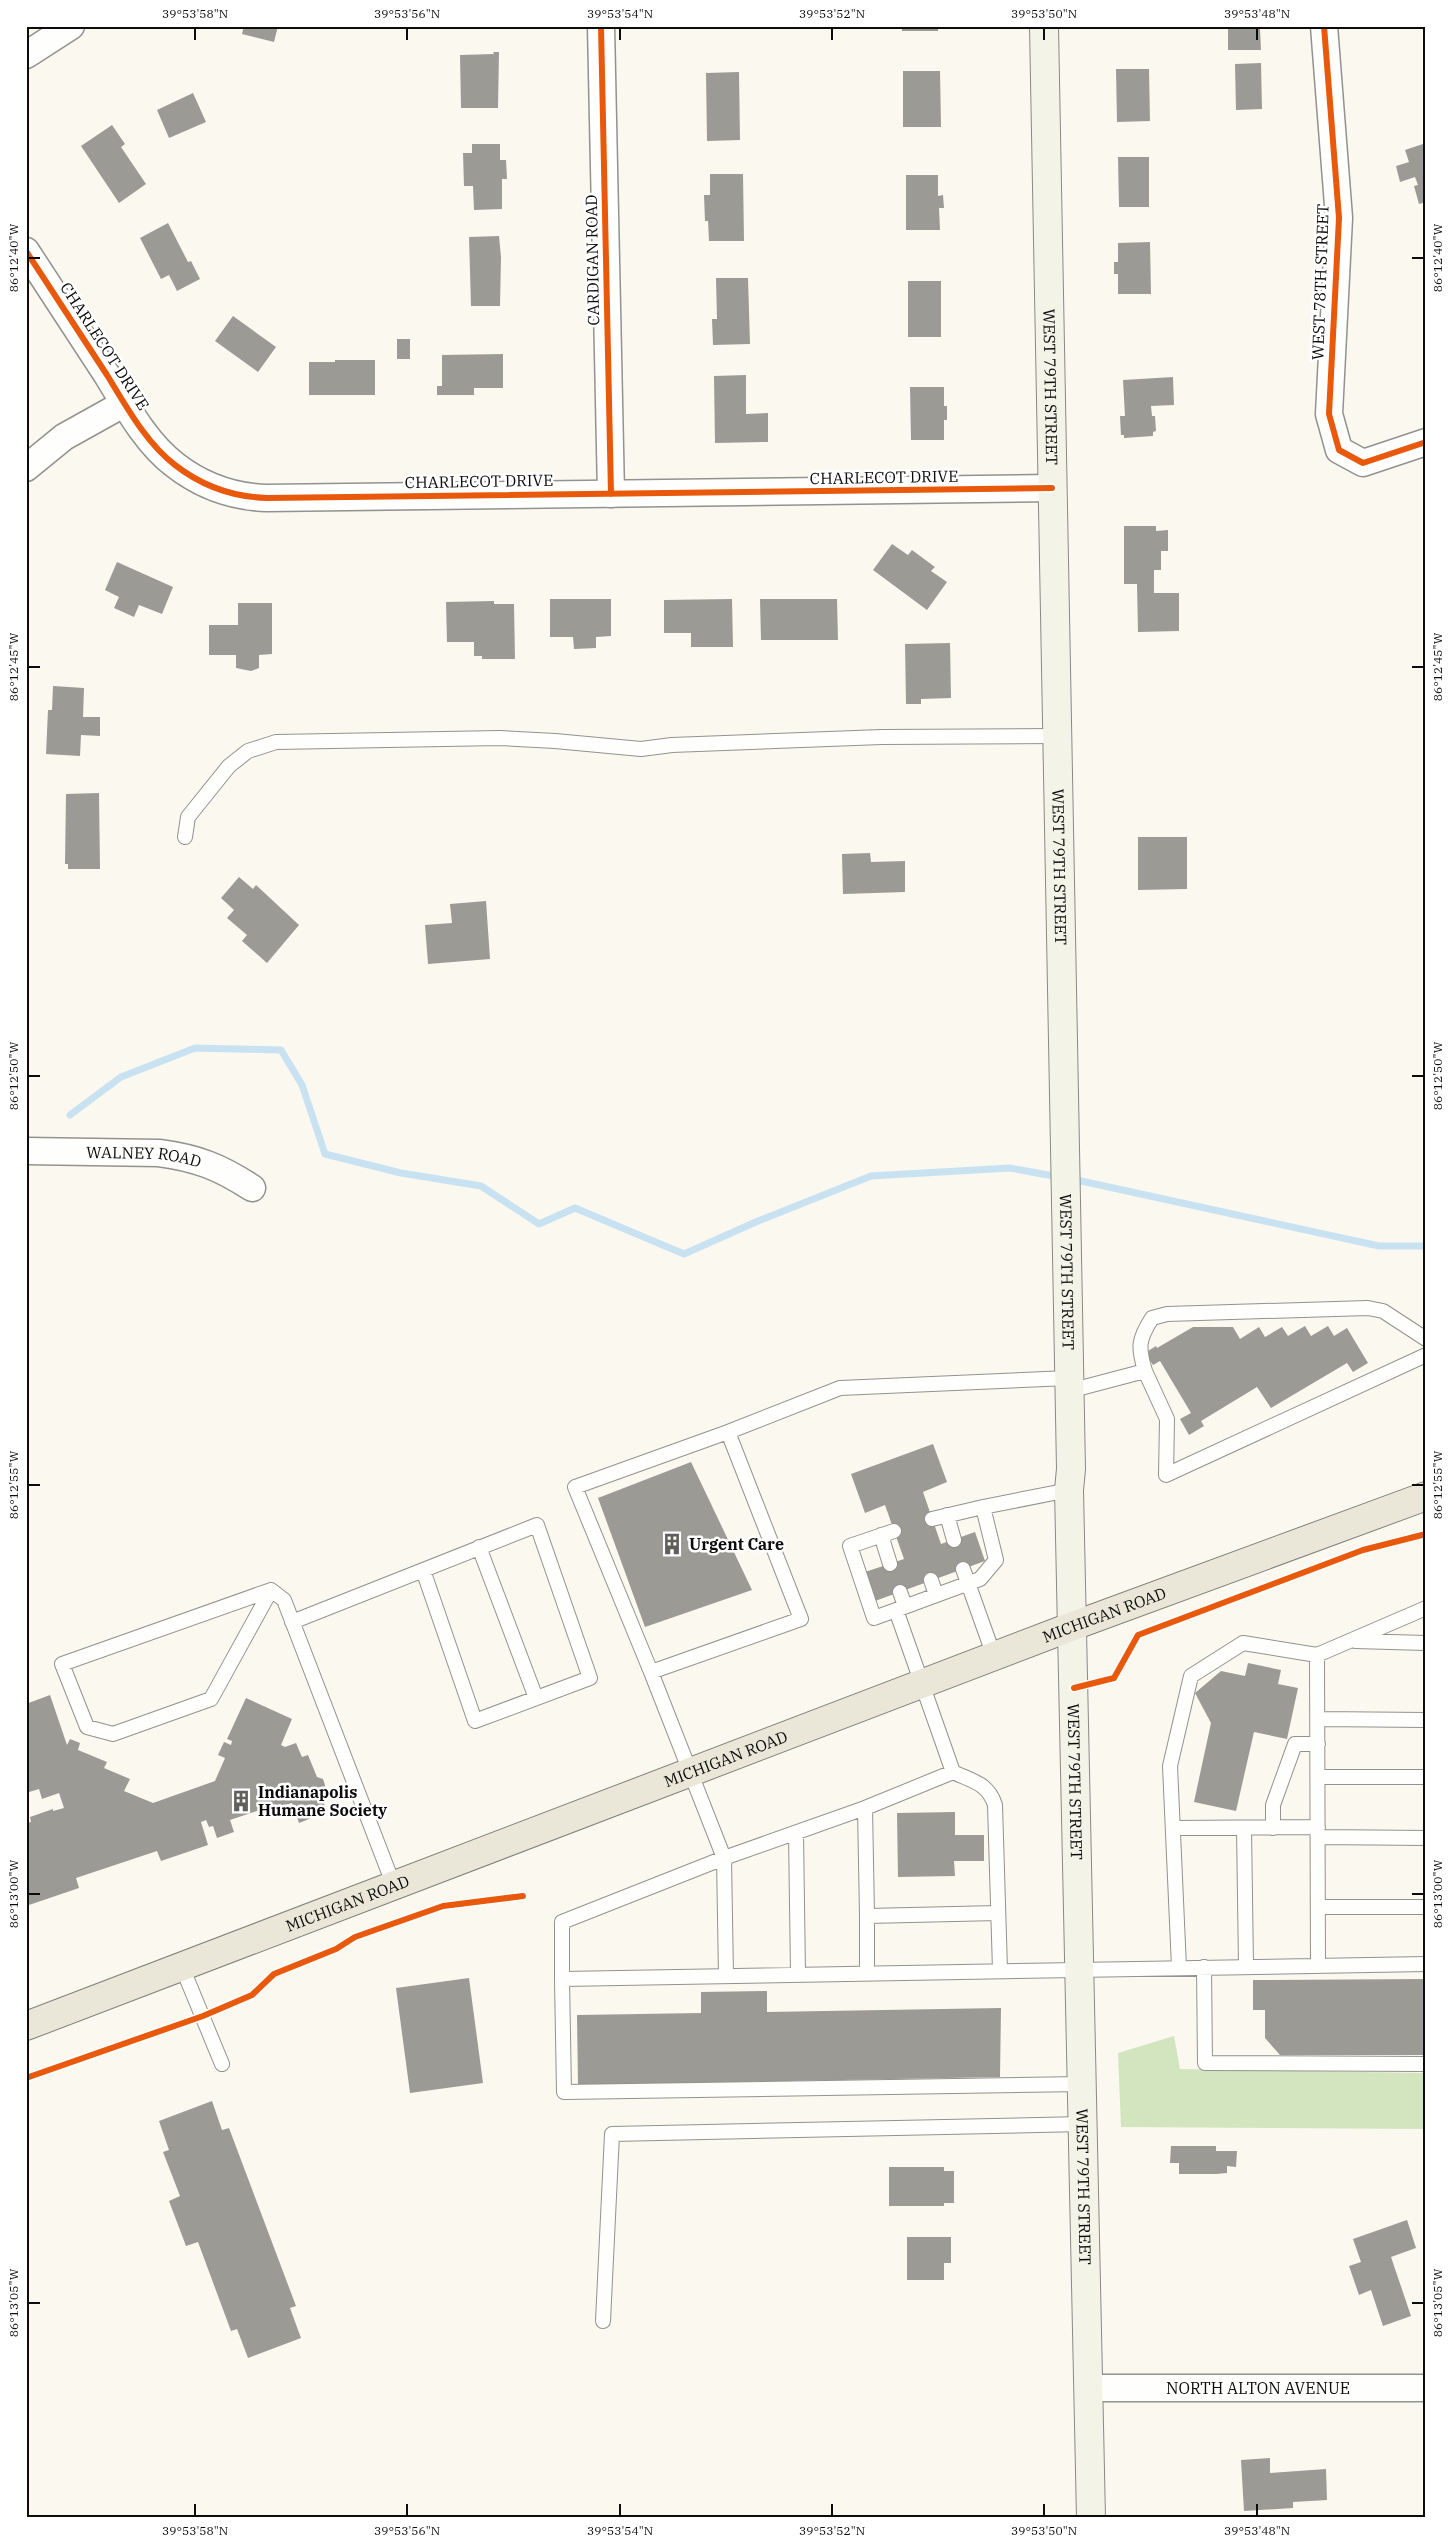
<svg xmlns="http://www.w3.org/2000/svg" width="1452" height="2544" font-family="'IBM Plex Serif',serif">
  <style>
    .forest { fill: #d2e5bf }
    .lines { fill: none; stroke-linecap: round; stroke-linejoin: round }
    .stream { stroke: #c8e2f2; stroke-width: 7 }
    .building { fill: #9c9a95 }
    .service-casing { stroke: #93928e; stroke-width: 16 }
    .minor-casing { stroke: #93928e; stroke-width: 29 }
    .secondary-casing { stroke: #8a8985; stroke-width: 30 }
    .primary-casing { stroke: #80807c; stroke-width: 30 }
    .service { stroke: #fefefd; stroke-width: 14 }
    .minor { stroke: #fefefd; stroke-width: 26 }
    .secondary { stroke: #f4f3e8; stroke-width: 28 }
    .primary { stroke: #ebe7d8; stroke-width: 28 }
    .cycleway-casing { stroke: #fff; stroke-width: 9 }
    .cycleway { stroke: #e8590c; stroke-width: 6 }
    .ticks { fill: none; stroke: #0c0c0c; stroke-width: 2 }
    .labels { text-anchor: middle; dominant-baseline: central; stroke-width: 5; stroke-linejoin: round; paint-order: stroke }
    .street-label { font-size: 16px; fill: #0c0c0c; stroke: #fff }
    .poi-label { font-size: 16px; font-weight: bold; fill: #0c0c0c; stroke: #fff; text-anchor: start }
    .neatline { fill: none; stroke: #0c0c0c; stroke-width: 2 }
    .ticks-label { font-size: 12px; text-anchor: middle; fill: #0c0c0c }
  </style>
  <rect width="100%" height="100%" fill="#faf8ef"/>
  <path class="forest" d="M1174 2036 1180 2069 1426 2073V2129L1121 2127 1118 2053Z"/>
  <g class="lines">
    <path class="stream" d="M70 1115 121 1077 195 1048 281 1050 302 1085 325 1154 401 1173 481 1186 539 1224 575 1208 684 1254 758 1221 871 1176 1010 1168 1059 1177
      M1072 1179 1379 1246H1426"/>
  </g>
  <path class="building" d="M244 26H278L274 42 242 34Z
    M902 26H938V31H902Z
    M1228 26H1264V28L1260 29 1261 50H1228Z
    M493 52H499L498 108H461L460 55 494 54Z
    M1261 63 1262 109 1236 110 1235 64Z
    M1116 69H1149L1150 121 1117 122Z
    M903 71H940L941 127H903Z
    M739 72 740 140 707 141 706 73Z
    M193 93 206 122 169 138 157 110Z
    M112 125 125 144 121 147 146 184 119 203 81 146Z
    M1426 143V202L1419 204 1414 186 1418 185 1415 177 1400 182 1396 166 1409 162 1405 150Z
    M472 144H500V160H506L507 179H502V209L474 210 473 186H464L463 153H472Z
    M1118 157H1149V207H1119Z
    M710 174H743L744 241H709L708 221H705L704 195H710Z
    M906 175H938V196L943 195 944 208H939L940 230H906Z
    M168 223 188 262 191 261 200 279 177 291 169 275 161 279 140 238Z
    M499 236 501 257 500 306H471L469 237Z
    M1150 242 1151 294H1118V274H1114V262H1118V243Z
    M716 278H748L750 344 713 345 712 319H717Z
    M908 281H941V337H908Z
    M233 316 276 347 258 372 215 341Z
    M397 339H410V359H397Z
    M503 354V388H474V395H437V386H442V355Z
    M335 360H375V395H309V362H335Z
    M746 375V414L768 413V442L715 443 714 376Z
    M1173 377 1174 405 1151 406 1152 416H1155L1156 431 1153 432V436L1124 438V435H1121L1120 416H1125L1123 380Z
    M910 387H944V406H947V420H944V440H911Z
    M1124 526H1156V531L1168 530V551H1161V570H1154V593H1179V631L1138 632 1137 584H1124Z
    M892 544 908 555 912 550 935 567 931 571 947 582 927 610 873 570Z
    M117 562 173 587 162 614 139 605 134 617 114 608 119 597 105 590Z
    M550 599H611V636L596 637V648L574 649 573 637H550Z
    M732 599 733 647H691V633H664V600Z
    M760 599H837L838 640H761Z
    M494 601V604H514L515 659H482V656H474V642H447L446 602Z
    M238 603H272V654L259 655V668L251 671 236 668V655H209V625H238Z
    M950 643 951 698 921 699V704H906L905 644Z
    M53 686 84 688 83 717H100V736L81 735 80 756 46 754 48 710H52Z
    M99 793 100 869H68V864H65L66 794Z
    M1138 837H1187V889L1138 890Z
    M870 853 871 862 905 861V892L843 894 842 854Z
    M239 877 253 889 256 885 299 925 267 963 242 941 247 935 227 918 234 910 221 898Z
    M486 901 490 959 428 964 425 925 452 923 450 904Z
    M1305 1326 1311 1336 1328 1326 1334 1336 1347 1328 1368 1363 1353 1372 1347 1363 1271 1408 1257 1387 1201 1421 1204 1426 1189 1435 1180 1419 1191 1413 1160 1361 1153 1365 1145 1353 1156 1346 1157 1348 1193 1327H1233L1240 1339 1259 1327 1265 1337 1282 1327 1288 1336Z
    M933 1444 947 1482 923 1492 941 1544 975 1532 985 1561 875 1601 865 1572 904 1559 885 1505 865 1513 851 1474Z
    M691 1462 752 1590 645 1627 598 1498Z
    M1248 1663 1281 1670 1278 1684 1298 1688 1287 1739 1254 1732 1236 1811 1194 1802 1211 1723 1195 1693 1221 1671 1245 1676Z
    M50 1695 67 1745 70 1739 80 1743 78 1750 107 1762 104 1768 130 1779 124 1791 153 1803 215 1781 225 1758 218 1755 224 1742 231 1745 232 1741 227 1739 246 1698 292 1719 281 1745 285 1747 296 1743 302 1757 308 1755 317 1777 323 1779 325 1785 324 1795H321L327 1812 299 1823 292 1803 267 1811 266 1808 230 1820 234 1832 217 1838 213 1826 209 1827 206 1820 201 1822 208 1845 161 1861 157 1851 76 1878 79 1888 26 1906V1823L31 1822 30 1817 53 1809V1811L64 1808 59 1793 42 1799 39 1789 26 1793V1704Z
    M955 1812V1835H984V1861H954L955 1876 898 1877 897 1813Z
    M469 1978 483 2083 410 2093 396 1988Z
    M1426 1979V2055H1280L1265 2038V2010H1253V1980Z
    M767 1991V2012L1001 2008 1000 2077 578 2085 577 2015 701 2013V1992Z
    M212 2101 222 2130 229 2128 296 2306 290 2308 301 2338 248 2358 237 2329 231 2331 198 2242 186 2246 169 2201 180 2196 163 2152 169 2150 159 2121Z
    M1171 2146H1216V2151H1237L1236 2167 1227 2166V2173L1216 2174H1179V2163H1170Z
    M889 2167H944V2171H954V2203H944V2206H889Z
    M1407 2220 1416 2248 1391 2257 1411 2316 1383 2326 1371 2290 1359 2295 1349 2266 1361 2262 1353 2239Z
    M907 2237H951V2263H944V2280H907Z
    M1270 2458V2473L1326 2469 1327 2500 1293 2502V2508L1244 2511 1241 2460Z"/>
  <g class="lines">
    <g class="service-casing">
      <path id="service" d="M185 837 188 817 229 766 248 751 276 742 500 738 555 741 641 749 672 745 882 737 1057 736
        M1145 1371C1138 1347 1138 1340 1152 1318L1167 1314 1368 1308 1383 1311 1426 1339
        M1069 1378 840 1388 728 1432 801 1619 651 1672 724 1858 562 1922V1979L1426 1964
        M1069 1391 1145 1371 1167 1419 1166 1475 1426 1355
        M947 1515 954 1540
        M932 1519 983 1507
        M894 1531 850 1546 874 1618 896 1610
        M881 1535 890 1564
        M479 1547 536 1698
        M963 1569 994 1656
        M931 1580 936 1595
        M271 1590 211 1699 113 1734 87 1727 62 1664 271 1590 284 1600 394 1886
        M900 1592 905 1606
        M292 1622 537 1525 590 1678 475 1721 423 1570
        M1355 1641 1426 1643
        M1317 1655 1318 1965
        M651 1672 575 1487 728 1432
        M1318 1719 1426 1720
        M953 1772 896 1610 980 1579 996 1560 983 1507 1069 1490
        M1318 1777H1426
        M865 1808 953 1772C972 1781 988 1783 995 1805L1000 1970
        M1173 1828 1318 1827
        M1244 1828 1246 1966
        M1273 1828V1805L1295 1744H1318
        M796 1833 798 1974
        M1318 1837 1426 1838
        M1318 1907H1426
        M182 1967 222 2064
        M1179 1967 1170 1766 1191 1676 1243 1643 1317 1655 1426 1608
        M1204 1967 1205 2063 1426 2064
        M867 1973V1916
        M726 1976 724 1858 865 1808 867 1916 998 1913
        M562 1979 564 2092 1083 2084
        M603 2321 612 2134 1084 2124"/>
    </g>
    <g class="minor-casing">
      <g id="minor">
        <path d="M601 26 611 494"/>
        <path d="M1324 26 1339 218 1329 414 1339 450 1363 463 1426 442"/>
        <path d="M26 55 71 26"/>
        <path d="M26 251C53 292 80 334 107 375 126 406 146 443 175 465 202 486 234 497 267 498L1052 488"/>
        <path d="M26 468 64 437 125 403"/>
        <path id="s1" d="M26 1151 159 1153C197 1158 220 1167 252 1188"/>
        <path id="s2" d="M1089 2388H1426"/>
      </g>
    </g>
    <g class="secondary-casing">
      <g id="secondary">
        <path id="s3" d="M1044 26 1071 1469 1069 1490 1091 2518"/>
      </g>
    </g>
    <g class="primary-casing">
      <g id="primary">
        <path id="s4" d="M26 2026 1073 1626 1426 1496"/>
      </g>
    </g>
    <use href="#service" class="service"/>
    <use href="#minor" class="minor"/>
    <use href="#secondary" class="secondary"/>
    <use href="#primary" class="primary"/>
    <g class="cycleway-casing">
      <path id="cycleway" d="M601 26 611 494
        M1324 26 1339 218 1329 414 1339 450 1363 463 1426 442
        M26 251C53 292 80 334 107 375 126 406 146 443 175 465 202 486 234 497 267 498L1052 488
        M1074 1688 1114 1678 1138 1635 1363 1550 1426 1534
        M26 2078 203 2016 252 1995 274 1974 336 1949 355 1937 443 1906 523 1896"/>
    </g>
    <use href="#cycleway" class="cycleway"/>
  </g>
  <path class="ticks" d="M195 28V40M407 28V40M620 28V40M832 28V40M1044 28V40M1257 28V40M28 258H40M1412 258H1424M28 667H40M1412 667H1424M28 1076H40M1412 1076H1424M28 1485H40M1412 1485H1424M28 1894H40M1412 1894H1424M28 2303H40M1412 2303H1424M195 2504V2516M407 2504V2516M620 2504V2516M832 2504V2516M1044 2504V2516M1257 2504V2516"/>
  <defs>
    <g id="building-bare" transform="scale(1.725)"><path d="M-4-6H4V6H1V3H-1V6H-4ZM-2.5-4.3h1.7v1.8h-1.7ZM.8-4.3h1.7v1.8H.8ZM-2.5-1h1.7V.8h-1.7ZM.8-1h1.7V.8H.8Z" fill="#5f5f5b" stroke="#fff" stroke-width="2.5" paint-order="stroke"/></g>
  </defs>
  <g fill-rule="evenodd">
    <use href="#building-bare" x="672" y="1544"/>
    <use href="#building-bare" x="241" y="1801"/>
  </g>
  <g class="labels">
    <g class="street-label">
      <text transform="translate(592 260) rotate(-91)">CARDIGAN ROAD</text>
      <text transform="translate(1320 282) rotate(-88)">WEST 78TH STREET</text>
      <text transform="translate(105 346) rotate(57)">CHARLECOT DRIVE</text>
      <text stroke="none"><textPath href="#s3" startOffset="361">WEST 79TH STREET</textPath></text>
      <text transform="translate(884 477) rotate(-1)">CHARLECOT DRIVE</text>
      <text transform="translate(479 481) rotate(-1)">CHARLECOT DRIVE</text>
      <text stroke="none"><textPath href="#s3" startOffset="841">WEST 79TH STREET</textPath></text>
      <text stroke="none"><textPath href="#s1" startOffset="118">WALNEY ROAD</textPath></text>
      <text stroke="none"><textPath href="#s3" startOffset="1246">WEST 79TH STREET</textPath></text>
      <text stroke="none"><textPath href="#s4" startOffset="1154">MICHIGAN ROAD</textPath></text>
      <text stroke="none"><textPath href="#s4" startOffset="749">MICHIGAN ROAD</textPath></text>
      <text stroke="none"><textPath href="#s3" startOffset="1756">WEST 79TH STREET</textPath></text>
      <text stroke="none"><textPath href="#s4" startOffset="344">MICHIGAN ROAD</textPath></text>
      <text stroke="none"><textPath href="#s3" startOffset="2161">WEST 79TH STREET</textPath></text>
      <text stroke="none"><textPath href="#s2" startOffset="169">NORTH ALTON AVENUE</textPath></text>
    </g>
    <g class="poi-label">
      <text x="689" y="1544">Urgent Care</text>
      <text x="258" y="1792">Indianapolis<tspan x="258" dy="18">Humane Society</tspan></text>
    </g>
  </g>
  <rect width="1452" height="2544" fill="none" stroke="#ffffff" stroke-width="55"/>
  <rect x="28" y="28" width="1396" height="2488" class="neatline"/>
  <g class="ticks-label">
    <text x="195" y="18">39°53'58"N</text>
    <text x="407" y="18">39°53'56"N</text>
    <text x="620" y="18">39°53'54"N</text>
    <text x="832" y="18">39°53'52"N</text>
    <text x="1044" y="18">39°53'50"N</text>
    <text x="1257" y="18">39°53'48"N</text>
    <text transform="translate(1438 258) rotate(-90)" y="4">86°12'40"W</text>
    <text transform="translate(14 258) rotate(-90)" y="4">86°12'40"W</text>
    <text transform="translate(1438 667) rotate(-90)" y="4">86°12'45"W</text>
    <text transform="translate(14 667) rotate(-90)" y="4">86°12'45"W</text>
    <text transform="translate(1438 1076) rotate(-90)" y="4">86°12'50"W</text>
    <text transform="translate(14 1076) rotate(-90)" y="4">86°12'50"W</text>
    <text transform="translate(1438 1485) rotate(-90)" y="4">86°12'55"W</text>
    <text transform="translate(14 1485) rotate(-90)" y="4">86°12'55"W</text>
    <text transform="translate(1438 1894) rotate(-90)" y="4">86°13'00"W</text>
    <text transform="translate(14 1894) rotate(-90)" y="4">86°13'00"W</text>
    <text transform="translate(1438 2303) rotate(-90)" y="4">86°13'05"W</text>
    <text transform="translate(14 2303) rotate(-90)" y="4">86°13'05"W</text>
    <text x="195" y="2535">39°53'58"N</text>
    <text x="407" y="2535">39°53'56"N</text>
    <text x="620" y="2535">39°53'54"N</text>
    <text x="832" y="2535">39°53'52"N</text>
    <text x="1044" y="2535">39°53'50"N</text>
    <text x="1257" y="2535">39°53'48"N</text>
  </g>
</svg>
